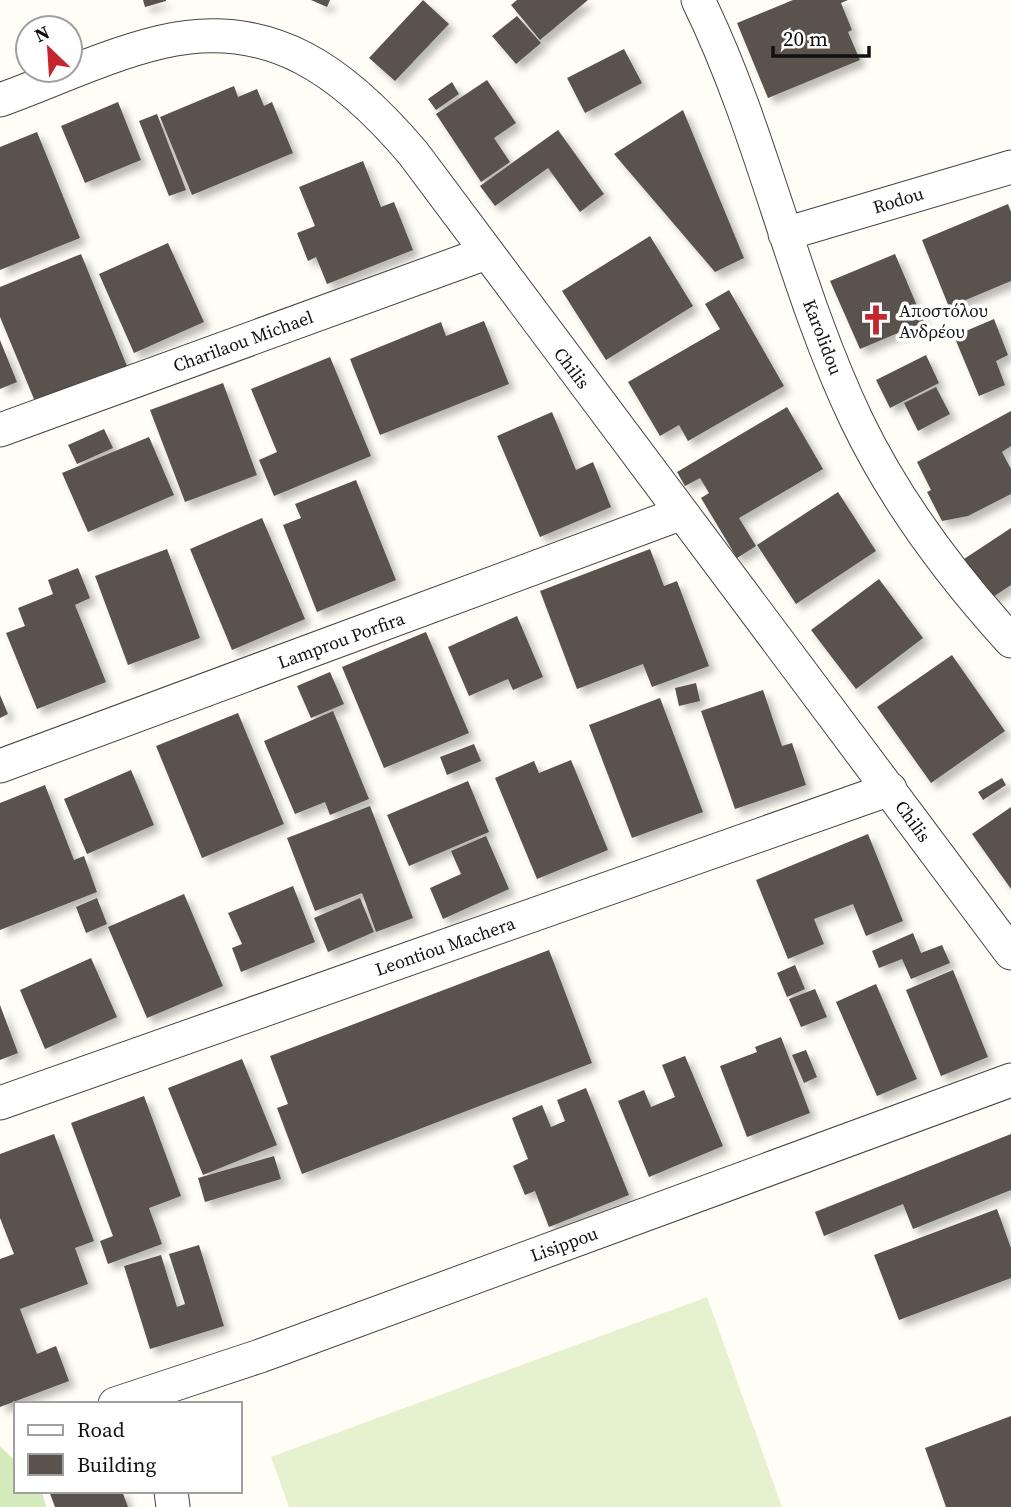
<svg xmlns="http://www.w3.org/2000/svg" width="1011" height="1507" font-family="'Source Serif 4',serif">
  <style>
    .green { fill: #d5ebbd }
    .pitch { fill: #e6f2cf }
    .building { fill: #5a524d; filter: url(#shadow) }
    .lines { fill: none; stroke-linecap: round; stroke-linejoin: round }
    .minor-casing { stroke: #444; stroke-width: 35 }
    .minor { stroke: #fff; stroke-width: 33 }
    .labels { text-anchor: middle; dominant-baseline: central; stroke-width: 7; stroke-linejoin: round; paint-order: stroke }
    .street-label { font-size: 18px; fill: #111; stroke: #fff }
    .poi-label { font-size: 18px; fill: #111; stroke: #fff; text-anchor: start }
  </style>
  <defs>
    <filter id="shadow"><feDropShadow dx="6" dy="6" stdDeviation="3.5" flood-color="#0004"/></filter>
  </defs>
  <rect width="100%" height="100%" fill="#fffdf5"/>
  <path class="green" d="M0 1446 16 1462V1491H42L46 1507H0Z"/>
  <path class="pitch" d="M707 1297 782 1507H289L271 1457Z"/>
  <path class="building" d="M143 0H166V1L145 7Z
    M311 0H330L327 7Z
    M423 0 449 24 395 81 369 58Z
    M517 0H588L540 40 511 5Z
    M793 0H848L841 3 852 30 848 32 860 60 768 98 737 23Z
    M517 16 541 43 516 64 492 36Z
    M624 49 642 83 585 113 567 78Z
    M487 80 516 123 494 138 510 162 481 182 436 114Z
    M452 82 459 94 436 110 428 99Z
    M234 86 238 97 257 89 264 106 272 102 293 153 192 195 160 117Z
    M118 102 141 160 85 183 61 126Z
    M683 110 744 258 715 272 614 154Z
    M157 114 186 190 169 196 139 121Z
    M558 130 604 194 580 212 548 168 495 206 480 186Z
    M37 132 80 238 0 270V147Z
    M363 161 381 207 394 202 413 250 327 284 316 257 308 261 297 233 315 226 299 187Z
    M1008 204 1011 212V281L949 307 922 240Z
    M650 236 693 306 606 360 562 291Z
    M168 243 204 322 134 353 99 274Z
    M81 254 127 366 36 404 0 317V287Z
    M895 254 924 322 860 349 830 281Z
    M729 290 784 386 688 441 679 425 660 436 628 382 720 329 705 304Z
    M994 319 1008 355 996 361 1005 385 979 396 954 336Z
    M484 321 509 384 380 435 350 359 441 322 446 336Z
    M0 340 17 382 0 389Z
    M926 355 939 383 890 408 876 380Z
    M330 357 371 456 274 496 259 460 277 452 251 389Z
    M223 383 257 475 185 502 150 410Z
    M936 387 950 414 918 431 904 403Z
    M787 407 823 469 739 518 756 546 737 558 701 498 709 493 700 478 685 486 677 472Z
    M1011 411V446L1002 452 1011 469V494L968 516 942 521 927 492 931 490 917 462Z
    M552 412 576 470 593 462 611 507 540 537 497 436Z
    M104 429 113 448 77 464 68 445Z
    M149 437 174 495 88 532 62 473Z
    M356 480 396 580 317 612 283 525 301 518 295 504Z
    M838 492 876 551 796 604 757 545Z
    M262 518 305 619 232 650 190 549Z
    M1011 528V585L990 599 964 559Z
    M167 549 200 638 128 665 95 576Z
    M650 549 664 586 677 581 709 666 652 687 643 664 577 689 540 591Z
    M78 568 90 598 75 605 106 682 37 709 6 633 25 626 18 608 53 594 48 580Z
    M879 579 923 638 856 689 811 630Z
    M517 616 543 677 513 690 508 679 469 696 448 647Z
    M426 632 469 733 384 768 342 667Z
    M952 655 1005 731 931 783 877 707Z
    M330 672 344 704 311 718 297 686Z
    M696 683 700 701 679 706 675 688Z
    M763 690 782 746 792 743 806 785 735 809 701 711Z
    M0 695 8 714 0 718Z
    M660 698 703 812 632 838 589 725Z
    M333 711 369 799 330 815 325 802 295 814 264 741Z
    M238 713 284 824 202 858 156 746Z
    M474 744 481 761 447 775 440 757Z
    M571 760 608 850 537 879 495 778 534 761 539 773Z
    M131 770 154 825 87 854 64 799Z
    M1002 778 1006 785 983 800 978 792Z
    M468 781 489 832 409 866 387 815Z
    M45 785 74 860 84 856 97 892 0 930V803Z
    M370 806 413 918 376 932 362 893 315 911 287 838Z
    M1011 807V889L972 834Z
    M868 834 903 921 866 936 853 904 814 919 824 944 788 959 756 880Z
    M486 836 509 889 443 919 430 888 461 874 451 851Z
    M293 886 315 942 241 972 232 948 242 944 228 913Z
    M184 894 223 986 147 1018 108 927Z
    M97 898 107 924 86 933 76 907Z
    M360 898 374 932 328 952 314 918Z
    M913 933 921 953 942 945 950 963 911 979 902 959 879 968 872 951Z
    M549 950 592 1063 302 1174 277 1108 288 1104 270 1056Z
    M91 958 117 1017 45 1049 20 990Z
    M795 965 805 989 787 997 777 973Z
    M953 970 988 1057 941 1076 906 990Z
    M876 984 917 1079 877 1096 836 1002Z
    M815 989 827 1017 801 1027 789 999Z
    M0 1005 18 1053 0 1060Z
    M781 1037 810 1113 747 1137 720 1066 757 1052 755 1047Z
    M806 1050 817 1077 804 1083 792 1055Z
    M685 1056 723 1146 649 1177 618 1101 644 1090 651 1107 675 1097 662 1065Z
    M242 1059 277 1145 203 1175 168 1088Z
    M586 1088 629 1195 549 1227 535 1191 525 1195 513 1166 528 1159 512 1118 542 1105 551 1127 565 1121 557 1100Z
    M144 1096 181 1196 149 1208 162 1244 108 1264 100 1241 113 1236 71 1123Z
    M54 1134 94 1241 75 1248 88 1284 20 1309 37 1354 56 1346 69 1381 0 1407V1259L14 1254 0 1218V1154Z
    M1011 1134V1190L913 1229 903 1204 824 1236 815 1212Z
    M274 1156 281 1179 205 1202 198 1178Z
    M997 1209 1011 1248V1278L899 1320 874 1255Z
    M199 1245 224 1326 150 1349 124 1266 161 1255 177 1307 185 1304 169 1254Z
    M1011 1416V1507H946L925 1448Z
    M49 1491H122L128 1507H55Z"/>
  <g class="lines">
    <g class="minor-casing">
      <path id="minor" d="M698 0C764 135 792 285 857 421 896 502 951 575 1011 641
        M0 100C53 81 106 55 161 42 271 16 345 73 413 153L1011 953
        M785 234 1011 167
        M0 430 486 253
        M0 766 682 513
        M0 1103 890 789
        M115 1404 260 1356 1011 1080
        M171 1491 173 1507"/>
    </g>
    <use href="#minor" class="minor"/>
  </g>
  <defs>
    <g id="church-bare" transform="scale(2.415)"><path d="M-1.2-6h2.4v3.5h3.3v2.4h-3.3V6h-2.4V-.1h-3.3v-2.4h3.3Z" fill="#c4262e" stroke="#fff" stroke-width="2.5" paint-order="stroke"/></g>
  </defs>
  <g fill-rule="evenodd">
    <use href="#church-bare" x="876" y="320"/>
  </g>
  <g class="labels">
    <g class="street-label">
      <text transform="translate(898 200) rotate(-17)">Rodou</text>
      <text transform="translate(823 337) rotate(69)">Karolidou</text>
      <text transform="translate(243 341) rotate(-20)">Charilaou Michael</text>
      <text transform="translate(572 368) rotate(53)">Chilis</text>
      <text transform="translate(341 640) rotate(-20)">Lamprou Porfira</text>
      <text transform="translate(913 821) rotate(54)">Chilis</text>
      <text transform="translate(445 946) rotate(-19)">Leontiou Machera</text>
      <text transform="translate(564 1244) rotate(-20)">Lisippou</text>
    </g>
    <g class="poi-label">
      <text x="899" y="310">Αποστόλου<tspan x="899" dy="21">Ανδρέου</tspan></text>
    </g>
  </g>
  <rect x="14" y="1402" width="228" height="91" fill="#ffffff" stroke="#a0a0a0" stroke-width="2"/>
  <rect x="28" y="1425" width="35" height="10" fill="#ffffff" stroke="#a0a0a0" stroke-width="2"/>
  <text x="77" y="1437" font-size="21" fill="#111111">Road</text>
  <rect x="28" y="1454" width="35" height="21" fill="#5a524d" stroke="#a0a0a0" stroke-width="2"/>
  <text x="77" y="1472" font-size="21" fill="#111111">Building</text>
  <g transform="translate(49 49) rotate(335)"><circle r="33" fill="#ffffff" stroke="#a0a0a0" stroke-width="2"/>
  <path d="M0-5L12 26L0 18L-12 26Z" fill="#c4262e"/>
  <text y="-10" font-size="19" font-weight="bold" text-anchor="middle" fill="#111111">N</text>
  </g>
  <path d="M773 46v10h96v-10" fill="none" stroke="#111111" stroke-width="3.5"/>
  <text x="783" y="46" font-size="21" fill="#111111" stroke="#ffffff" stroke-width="5" paint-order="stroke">20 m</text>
</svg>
